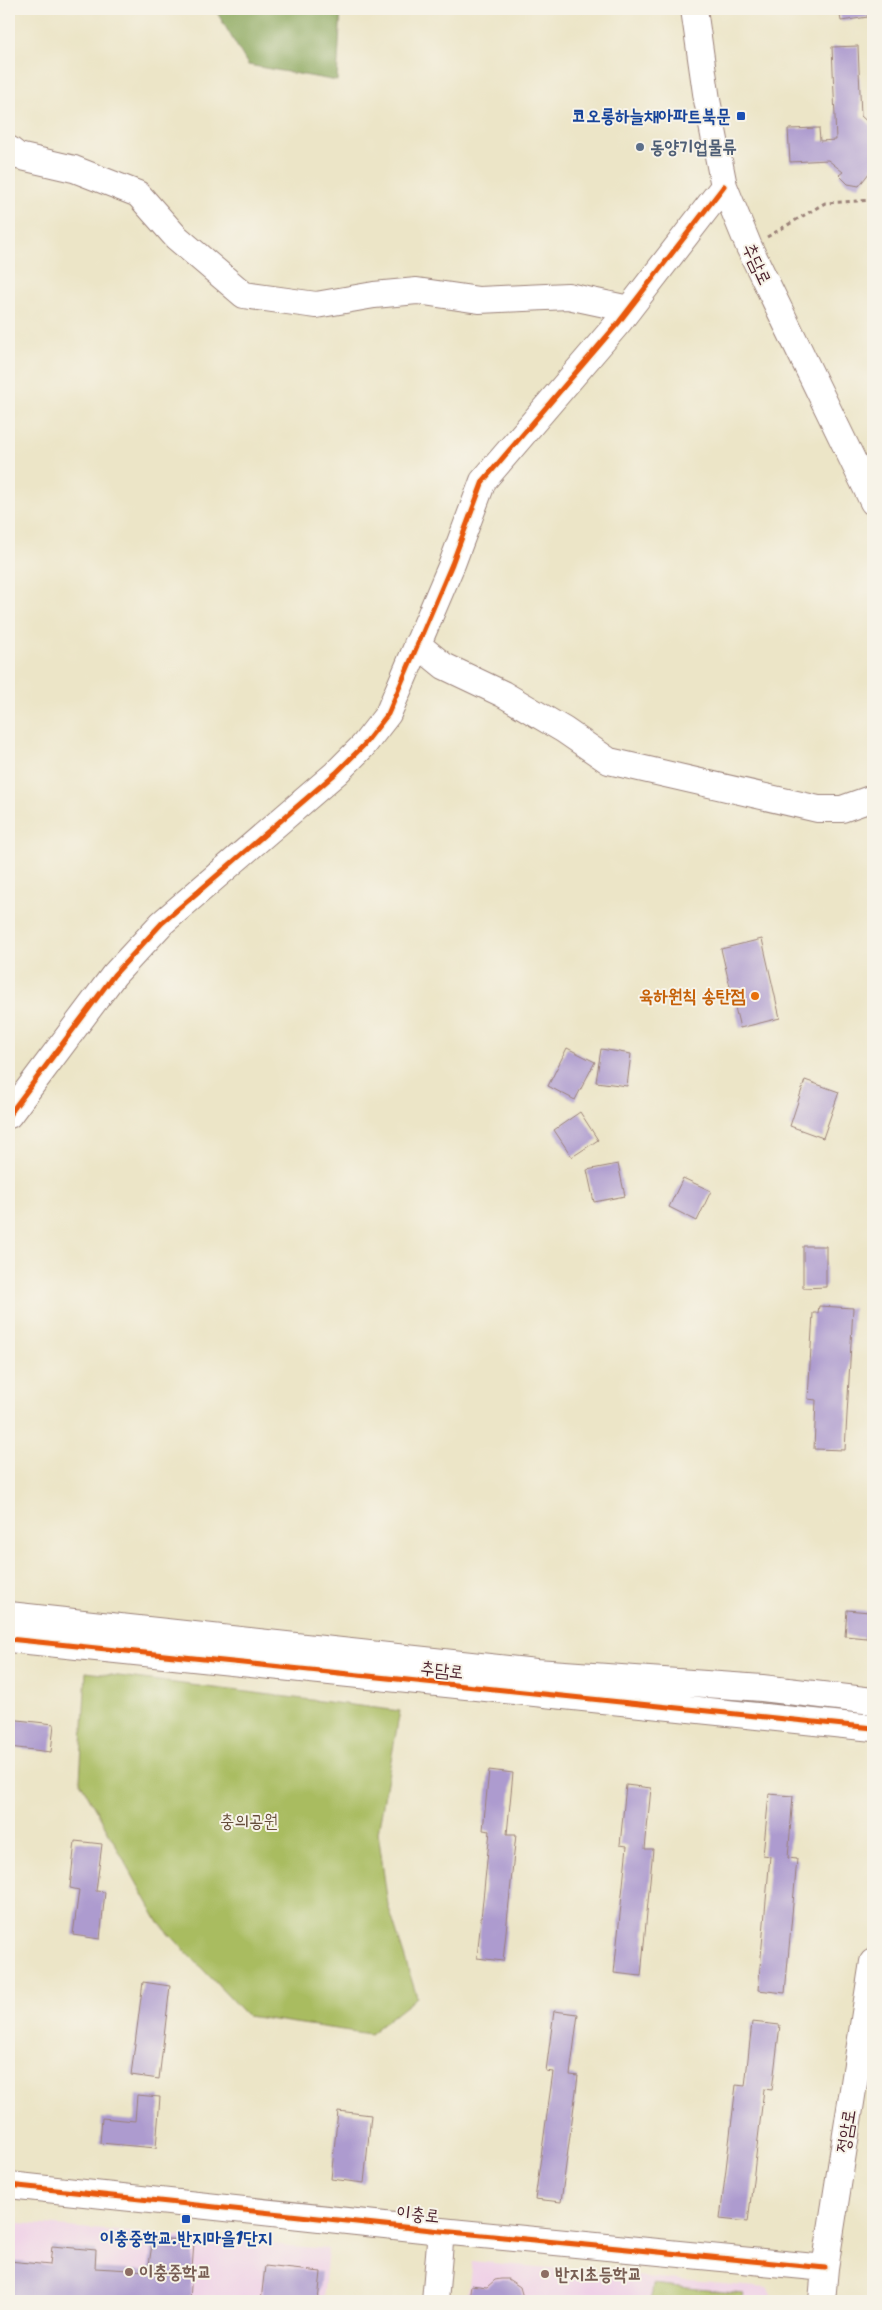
<svg xmlns="http://www.w3.org/2000/svg" width="882" height="2310" font-family="Sriracha,'Poor Story',sans-serif">
  <style>
    .built { fill: #efd0e7 }
    .green { fill: #a9bc60; stroke: #7a6e46 }
    .forest { fill: #86a456; stroke: #686240 }
    .building { fill: #ad9bcf }
    .lines { fill: none; stroke-linecap: round; stroke-linejoin: round }
    .minor-casing { stroke: #9b8279; stroke-width: 28 }
    .path { stroke: #9b8279; stroke-width: 3; stroke-dasharray: 4 4; stroke-linecap: butt }
    .minor { stroke: #fff; stroke-width: 26 }
    .cycleway-casing { stroke: #f7f3e8; stroke-width: 8 }
    .cycleway { stroke: #e8590c; stroke-width: 5 }
    .transit-dot { fill: #1a4fb4; stroke: #f7f3e8; stroke-width: 2 }
    .service-dot { fill: #5c6f8a; stroke: #f7f3e8; stroke-width: 2 }
    .food-dot { fill: #e8710a; stroke: #f7f3e8; stroke-width: 2 }
    .education-dot { fill: #8d6e63; stroke: #f7f3e8; stroke-width: 2 }
    .labels { text-anchor: middle; dominant-baseline: central; stroke-width: 4; stroke-linejoin: round; paint-order: stroke }
    .transit-label { font-size: 18px; font-weight: bold; fill: #164399; stroke: #f7f3e8; text-anchor: end }
    .service-label { font-size: 18px; font-weight: bold; fill: #4e5e75; stroke: #f7f3e8; text-anchor: start }
    .street-label { font-size: 18px; fill: #4a1f2b; stroke: #f7f3e8 }
    .food-label { font-size: 18px; font-weight: bold; fill: #c56008; stroke: #f7f3e8; text-anchor: end }
    .park-label { font-size: 18px; fill: #664e3b; stroke: #f7f3e8 }
    .education-label { font-size: 18px; font-weight: bold; fill: #785e54; stroke: #f7f3e8; text-anchor: start }
  </style>
  <rect width="100%" height="100%" fill="#f7f3e8"/>
  <filter id="ink" filterUnits="userSpaceOnUse"><feTurbulence type="fractalNoise" baseFrequency=".02" numOctaves="2"/><feDisplacementMap in="SourceGraphic" scale="10" xChannelSelector="R" yChannelSelector="G"/><feConvolveMatrix kernelMatrix="1 2 1 2 8 2 1 2 1" color-interpolation-filters="sRGB"/></filter>
  <filter id="wash" filterUnits="userSpaceOnUse"><feTurbulence type="fractalNoise" baseFrequency=".0096" numOctaves="4" result="noise"/><feDisplacementMap in="SourceGraphic" scale="20" xChannelSelector="R" yChannelSelector="G"/><feGaussianBlur stdDeviation="1.12" result="paint"/><feColorMatrix in="noise" values="0 0 0 0 0 0 0 0 0 0 0 0 0 0 0 0 0 1.4 0 .05"/><feComposite in="paint" operator="in"/></filter>
  <g filter="url(#wash)">
    <rect width="100%" height="100%" fill="#ece5c7"/>
    <path class="built" d="M9 2222 328 2249 323 2301H9Z
      M472 2261 767 2288 775 2301H467Z"/>
    <path class="green" d="M86 1672 400 1711 378 1832 388 1905 417 1997 370 2034 247 2016 159 1923 80 1781Z
      M653 2284 743 2294 742 2301H651Z"/>
    <path class="forest" d="M215 9H341L337 81 248 65Z"/>
    <g id="blocks">
      <path class="building" d="M839 9H866L868 17 841 21Z
        M858 46 861 116 873 127V168L859 186 848 184 839 175 843 172 828 160 790 162 788 129 819 128 820 141 836 140 832 47Z
        M762 939 780 1018 740 1028 721 949Z
        M567 1048 595 1062 575 1100 548 1086Z
        M601 1049 631 1054 627 1086 596 1082Z
        M805 1080 839 1092 823 1138 790 1126Z
        M580 1112 598 1140 572 1157 554 1130Z
        M618 1164 625 1196 594 1202 587 1170Z
        M683 1178 711 1191 697 1221 669 1207Z
        M803 1246H826V1287L803 1288Z
        M819 1306 853 1308 845 1450 814 1449 816 1400 808 1399 813 1313H818Z
        M847 1610 869 1612 867 1638 845 1636Z
        M9 1719 54 1724 51 1752 9 1747Z
        M489 1770 513 1773 507 1834H516L503 1961 477 1958 490 1831 483 1830Z
        M626 1785 651 1788 645 1849H653L641 1976 614 1973 627 1846 620 1845Z
        M769 1794 793 1796 788 1858 797 1859 785 1993 758 1990 770 1856 763 1855Z
        M75 1841 102 1844 96 1891 105 1892 100 1939 73 1935 79 1890 70 1888Z
        M143 1982 170 1986 159 2079 131 2075Z
        M554 2011 578 2014 570 2075 578 2076 561 2202 535 2199 553 2072 546 2071Z
        M752 2022 780 2025 772 2090 764 2089 748 2222 720 2219 736 2085 745 2086Z
        M137 2095 160 2097 156 2148 100 2143 102 2118 135 2121Z
        M338 2111 371 2115 364 2183 331 2179Z
        M153 2238 194 2241 190 2301H56L9 2298V2261L50 2265 52 2246 96 2250 95 2268 148 2271Z
        M9 2241H11L10 2258H9Z
        M265 2266 321 2272 318 2301H261Z
        M501 2279H508L520 2287 524 2301H469L471 2285 487 2287 495 2280Z"/>
    </g>
  </g>
  <g filter="url(#ink)">
    <use href="#blocks" fill-opacity="0" stroke="#9b8279" stroke-width="1"/>
    <g class="lines">
      <g class="minor-casing">
        <path id="minor" d="M694 9 707 100 724 186 749 247 873 502
          M9 149 18 156 74 169 138 194 176 237 244 295 316 305 374 295 417 291 479 300 568 296 629 309
          M417 644 444 666 503 694 564 730 609 761 818 809H842L873 798
          M9 1115 114 975 162 923 336 773 363 746 388 714 452 564 483 481 619 322 724 186
          M9 1615 536 1672 762 1688 873 1701
          M9 1639 873 1728
          M9 2185 441 2231 825 2268
          M435 2301 441 2231
          M822 2301 825 2268 873 1962"/>
      </g>
      <path class="path" d="M873 58V59
        M767 237 825 203 873 200"/>
      <use href="#minor" class="minor"/>
      <g class="cycleway-casing">
        <path id="cycleway" d="M9 1115 114 975 162 923 336 773 363 746 388 714 452 564 483 481 619 322 724 186
          M9 1639 873 1728
          M9 2185 441 2231 825 2268"/>
      </g>
      <use href="#cycleway" class="cycleway"/>
    </g>
  </g>
  <g class="transit-dot">
    <rect x="736" y="111" width="10" height="10" rx="2.5"/>
    <rect x="181" y="2214" width="10" height="10" rx="2.5"/>
  </g>
  <circle class="service-dot" cx="640" cy="147" r="5"/>
  <circle class="food-dot" cx="755" cy="996" r="5"/>
  <g class="education-dot">
    <circle cx="129" cy="2272" r="5"/>
    <circle cx="545" cy="2274" r="5"/>
  </g>
  <g class="labels">
    <g class="transit-label">
      <text x="731" y="116">코오롱하늘채아파트북문</text>
      <text x="186" y="2238" text-anchor="middle">이충중학교.반지마을1단지</text>
    </g>
    <g class="service-label">
      <text x="650" y="147">동양기업물류</text>
    </g>
    <g class="street-label">
      <text transform="translate(757 264) rotate(65)">추담로</text>
      <text transform="translate(442 1670) rotate(6)">추담로</text>
      <text transform="translate(846 2131) rotate(-81)">정암로</text>
      <text transform="translate(418 2214) rotate(6)">이충로</text>
    </g>
    <g class="food-label">
      <text x="745" y="996">육하원칙 송탄점</text>
    </g>
    <g class="park-label">
      <text x="249" y="1821">충의공원</text>
    </g>
    <g class="education-label">
      <text x="139" y="2272">이충중학교</text>
      <text x="555" y="2274">반지초등학교</text>
    </g>
  </g>
  <rect width="882" height="2310" fill="none" stroke="#f7f3e8" stroke-width="30"/>
</svg>
